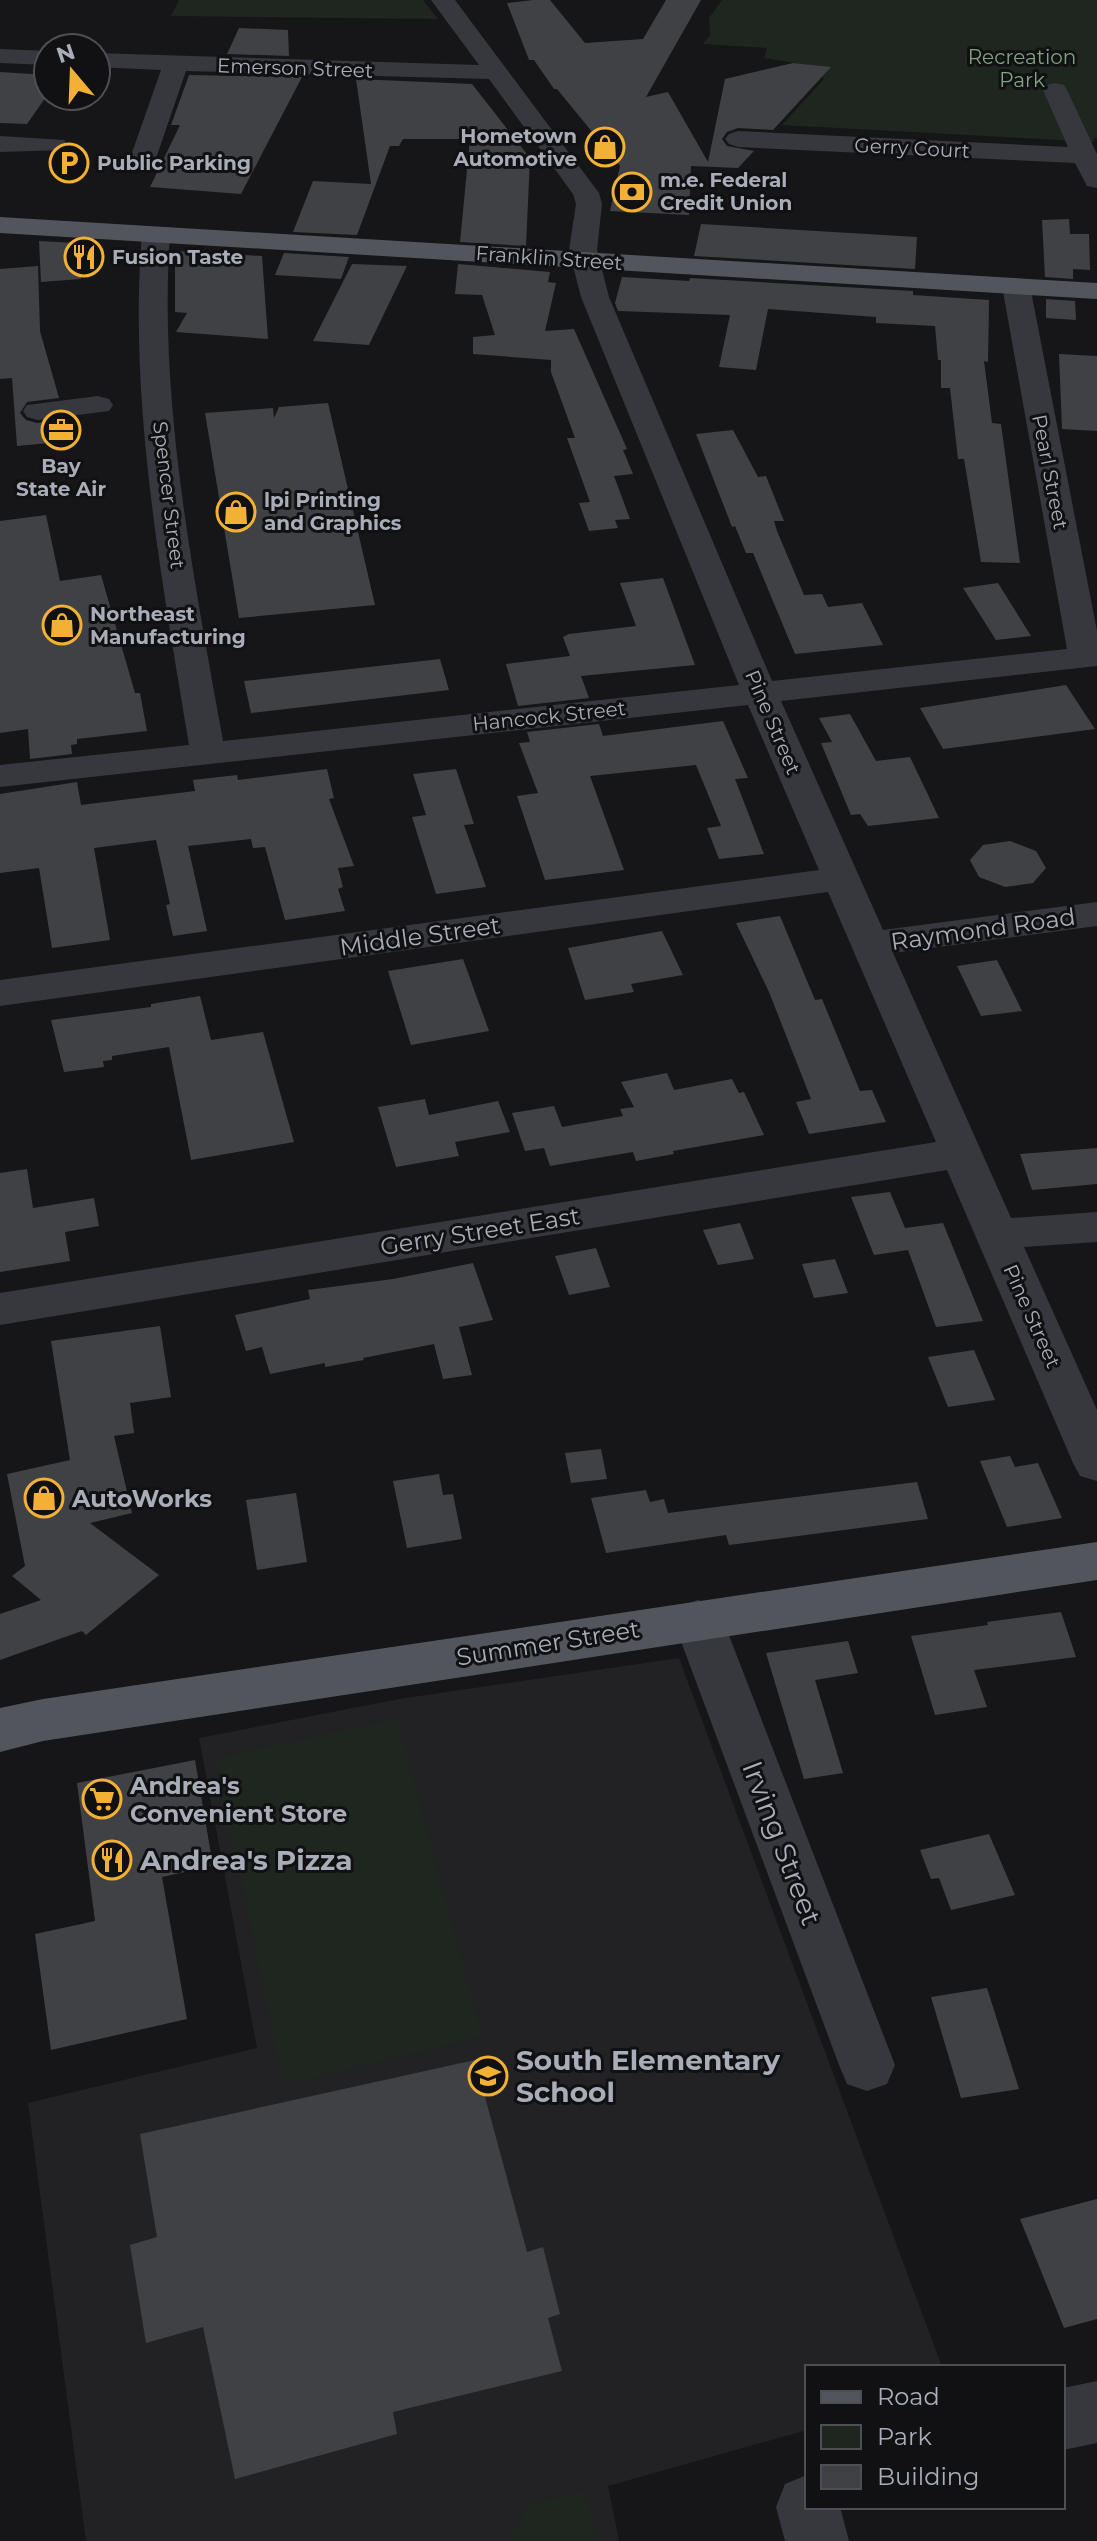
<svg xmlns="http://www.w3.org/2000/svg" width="1097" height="2541" font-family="Montserrat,sans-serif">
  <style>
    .built { fill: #222225 }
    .green { fill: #1e261f }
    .building { fill: #404145 }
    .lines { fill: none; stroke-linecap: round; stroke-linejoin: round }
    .minor { fill: #37383d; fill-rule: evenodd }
    .major { fill: #53555c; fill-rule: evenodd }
    .labels { text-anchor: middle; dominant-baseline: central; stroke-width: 6; stroke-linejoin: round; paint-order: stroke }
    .far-park-label { font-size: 20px; fill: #7fa381; stroke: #111113 }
    .far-street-label { font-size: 20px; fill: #a8adb8; stroke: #111113 }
    .far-poi-label { font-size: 20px; font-weight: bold; fill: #a8adb8; stroke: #111113; text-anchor: start }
    .street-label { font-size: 24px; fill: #a8adb8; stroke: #111113 }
    .poi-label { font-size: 24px; font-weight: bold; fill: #a8adb8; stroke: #111113; text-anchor: start }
    .near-street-label { font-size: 28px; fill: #a8adb8; stroke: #111113 }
    .near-poi-label { font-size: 28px; font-weight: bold; fill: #a8adb8; stroke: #111113; text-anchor: start }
  </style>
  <rect width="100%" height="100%" fill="#161618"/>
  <path class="built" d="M679 1658 942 2367H807V2430L608 2486 619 2541H86L28 2103 257 2048 199 1738 399 1699Z"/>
  <path class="green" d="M179 0H423L438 19 171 16Z
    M722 0H1097V138L1093 139 1095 142 782 125 824 79 816 66 764 58 767 48 703 44 710 35 709 18Z
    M397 1719 482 2036 283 2085 216 1758Z
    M585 2491 596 2541H507L531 2503Z"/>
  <path class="building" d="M533 0H550L585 43 643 39 666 0H701L646 97 668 92 708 162 725 79 793 63 831 67 773 130 738 128 727 132 722 139 727 146 754 151 738 168 691 166 689 215 610 211 620 166 557 89H554L534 60H529L507 3Z
    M239 28 288 30 289 56 227 54Z
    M0 72 48 75V94L27 124 0 123Z
    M189 75 302 77 241 194 150 187 180 125H171Z
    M356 79 472 84 530 158 526 246 460 242 470 139H403L399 146H390L357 235 293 232 313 181 371 184Z
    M1069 219 1070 234H1089L1090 270 1073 269V279L1045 277 1042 220Z
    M701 224 917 237 915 269 694 256Z
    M39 241 77 243 81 279 41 282Z
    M175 251 262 256 268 339 176 332 187 313 175 312Z
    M284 253 349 257 341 279 275 275Z
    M352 264 407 266 369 345 313 341Z
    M458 264 550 272 548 282 556 283 545 331 574 329 627 449 623 450 633 474 614 476 630 519 615 520 618 528 589 531 579 503 590 502 567 438H575L551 372V360L473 354V337L495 335 482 295 455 294Z
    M38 266 40 331 59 398 27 402 20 413 26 420 37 423 65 420 71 441 17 446 12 378 0 379V269Z
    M622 277 689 281 690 278 913 291V295L989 300 988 362 984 361 992 423 1001 424 1020 563 981 562 964 459H958L950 388H941V360H938L935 326 876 323V317L768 309 756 370 719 367 730 315 618 311 615 303Z
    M1046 299 1075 301 1076 320 1046 318Z
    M1059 354 1097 356V431L1062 429Z
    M328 403 375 605 239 618 205 413 273 408 274 418 279 407Z
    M733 430 758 477 766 476 784 521H774L777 531 804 595 822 594 828 607 862 603 883 645 795 654 753 553H746L735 526 732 527 696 434Z
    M46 515 60 581 101 575 135 693H140L147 731 77 739V744L71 745 72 754 30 759 28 729 0 733V521Z
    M663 578 695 665 581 676 589 698 518 706 506 664 570 656 563 637 569 634 636 626 620 583Z
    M998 583 1031 636 996 640 963 588Z
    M440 659 449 690 251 713 244 681Z
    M1066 685 1095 729 943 749 920 708Z
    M850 714 876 761 910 757 939 818 868 826 860 814 851 815 821 743 832 742 819 718Z
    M723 721 748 778 735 779 764 854 719 859 707 828 721 826 696 765 590 776 624 870 545 880 517 796 538 793 519 743 530 742 527 732 599 724 603 736Z
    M327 769 334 798 329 799 354 866 338 868 343 887 338 889 345 911 285 920 265 847 253 848 251 839 188 846 207 931 173 936 166 905 170 904 156 840 94 848 110 940 52 948 39 868 0 873V794L77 782 81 805 195 791 193 780 237 775 238 780Z
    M456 769 474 824 464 825 486 887 436 894 412 817 426 815 413 774Z
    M1010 841 1036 851 1046 868 1033 883 1005 887 979 877 970 860 983 845Z
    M780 916 815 1000 822 999 860 1091 872 1090 886 1122 809 1134 796 1102 811 1099 769 992 736 923Z
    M662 931 683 975 631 984 634 992 585 1000 568 948Z
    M463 959 489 1031 411 1045 388 971Z
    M997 960 1022 1011 981 1016 957 966Z
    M200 996 211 1040 263 1032 294 1142 191 1160 169 1047 112 1056V1060L103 1061 104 1067 64 1072 51 1020 151 1007V1004Z
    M667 1073 674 1090 732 1079 739 1093 744 1092 764 1135 673 1151 674 1154 636 1161 633 1152 550 1166 544 1148 525 1151 512 1113 554 1106 562 1127 623 1116 620 1109 634 1107 621 1082Z
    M425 1099 429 1115 498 1101 510 1132 455 1142 459 1156 396 1167 378 1107Z
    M1097 1148V1184L1032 1190 1020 1154Z
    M27 1169 33 1208 94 1198 99 1226 65 1232 70 1261 0 1272V1173Z
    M890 1192 905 1228 943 1223 983 1321 936 1327 908 1250 874 1255 851 1197Z
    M740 1223 754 1259 718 1265 703 1230Z
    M596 1248 610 1287 569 1295 555 1256Z
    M835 1259 848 1293 814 1298 802 1264Z
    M473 1263 493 1320 459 1327 472 1375 443 1379 434 1344 363 1358 364 1360 325 1367V1363L270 1374 262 1347 246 1351 235 1315 310 1299 308 1290 393 1279Z
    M160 1326 171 1397 130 1403 134 1433 114 1436 132 1513 90 1523 159 1575 86 1635 82 1631 0 1660V1614L41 1600 12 1576 25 1566 7 1474 70 1460 51 1341Z
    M974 1350 995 1400 948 1407 928 1357Z
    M601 1449 607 1479 571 1483 565 1453Z
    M1010 1456 1015 1467 1038 1463 1062 1518 1007 1527 980 1461Z
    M439 1474 443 1495 453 1494 462 1539 407 1548 393 1481Z
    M917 1482 928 1519 729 1545 726 1535 606 1553 591 1498 646 1490 650 1502 664 1499 668 1513Z
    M296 1493 307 1562 257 1570 246 1500Z
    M1061 1612 1076 1657 974 1670 987 1707 935 1715 911 1636 988 1625 987 1622Z
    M848 1641 858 1673 815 1680 843 1773 804 1779 766 1653Z
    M195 1760 213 1866 162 1877 187 2019 51 2050 35 1934 95 1921 77 1783Z
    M989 1834 1015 1895 951 1910 939 1878 931 1879 920 1850Z
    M987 1988 1019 2089 961 2098 931 1997Z
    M475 2060 527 2252 543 2247 560 2314 548 2318 562 2371 393 2412 397 2434 235 2479 203 2327 146 2343 130 2245 157 2237 140 2134Z
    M1097 2199V2319L1064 2328 1020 2219Z"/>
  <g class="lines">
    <path class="minor" d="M431 0H455L599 193 602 204 597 250 609 297 772 681 1067 649 1002 286 1006 280 1016 278 1026 280 1030 286 1097 631V666L781 701 883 930 1097 902V926L893 953 1011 1218 1097 1212V1242L1024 1247 1097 1410V1481L1080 1476 1073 1463 947 1170 0 1325V1293L936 1142 828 892 0 1006V980L819 870 748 705 0 787V765L189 745C162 581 128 400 142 234L146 228H166L170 234C158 399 194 579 223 741L739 685 581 297 569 250 576 204 573 194 489 79 186 71 154 164 150 170H132L128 164 161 70 96 67V53L479 65Z
      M0 49 48 51V65L0 63Z
      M1055 83 1064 85 1067 90 1097 154V188L1087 186 1075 163 738 147 729 144 725 139 729 134 738 131 1068 147 1043 90 1046 85Z
      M0 136 64 140 68 145 64 150 0 152Z
      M98 396 109 399 113 405 109 411 38 420 27 417 23 411 27 405Z
      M698 1600 716 1606 723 1620 895 2065 887 2084 867 2091 847 2084 839 2065 673 1620 680 1606Z
      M1097 2381V2443L1063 2450V2388Z
      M807 2475V2507H840L849 2541H785L776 2507 785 2484Z"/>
    <path class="major" d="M0 217 1097 283V299L0 233Z
      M1097 1542V1580L43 1741 0 1752V1708L43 1699Z"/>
  </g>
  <defs>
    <g id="shop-ring" transform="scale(2)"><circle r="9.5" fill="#111113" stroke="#f2b134" stroke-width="1.5"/><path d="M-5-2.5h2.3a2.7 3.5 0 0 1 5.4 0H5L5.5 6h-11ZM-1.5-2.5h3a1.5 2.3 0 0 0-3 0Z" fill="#f2b134"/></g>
    <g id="parking-ring" transform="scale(2)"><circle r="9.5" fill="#111113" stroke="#f2b134" stroke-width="1.5"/><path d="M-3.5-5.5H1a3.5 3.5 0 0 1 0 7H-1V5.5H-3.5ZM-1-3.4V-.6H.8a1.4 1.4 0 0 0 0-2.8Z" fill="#f2b134"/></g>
    <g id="bank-ring" transform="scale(2)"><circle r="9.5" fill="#111113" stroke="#f2b134" stroke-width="1.5"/><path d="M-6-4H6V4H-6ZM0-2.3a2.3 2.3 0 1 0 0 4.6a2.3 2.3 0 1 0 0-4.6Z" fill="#f2b134"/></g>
    <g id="restaurant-ring" transform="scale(2)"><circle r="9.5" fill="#111113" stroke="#f2b134" stroke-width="1.5"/><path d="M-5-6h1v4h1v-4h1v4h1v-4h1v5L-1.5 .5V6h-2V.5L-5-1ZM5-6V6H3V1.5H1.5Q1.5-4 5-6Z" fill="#f2b134"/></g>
    <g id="office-ring" transform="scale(2)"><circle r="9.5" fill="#111113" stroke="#f2b134" stroke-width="1.5"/><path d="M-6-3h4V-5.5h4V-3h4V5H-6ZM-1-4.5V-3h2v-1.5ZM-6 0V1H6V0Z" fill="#f2b134"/></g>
    <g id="supermarket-ring" transform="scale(2)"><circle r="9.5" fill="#111113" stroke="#f2b134" stroke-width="1.5"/><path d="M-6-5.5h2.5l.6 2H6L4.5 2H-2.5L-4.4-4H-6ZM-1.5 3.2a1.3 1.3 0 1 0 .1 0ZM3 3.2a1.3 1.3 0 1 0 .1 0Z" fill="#f2b134"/></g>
    <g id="school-ring" transform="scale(2)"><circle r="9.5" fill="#111113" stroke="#f2b134" stroke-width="1.5"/><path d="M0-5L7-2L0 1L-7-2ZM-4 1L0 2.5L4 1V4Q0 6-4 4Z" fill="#f2b134"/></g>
  </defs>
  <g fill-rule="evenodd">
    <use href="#shop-ring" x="605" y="147"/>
    <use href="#parking-ring" x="69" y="163"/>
    <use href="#bank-ring" x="632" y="192"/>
    <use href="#restaurant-ring" x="84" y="257"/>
    <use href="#office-ring" x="61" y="430"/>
    <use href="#shop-ring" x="236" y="512"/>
    <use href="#shop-ring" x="62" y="625"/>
    <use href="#shop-ring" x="44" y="1498"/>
    <use href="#supermarket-ring" x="102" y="1799"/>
    <use href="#restaurant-ring" x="112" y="1860"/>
    <use href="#school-ring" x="488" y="2076"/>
  </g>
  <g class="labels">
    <g class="far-park-label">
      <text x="1022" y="57">Recreation<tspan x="1022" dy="23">Park</tspan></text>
    </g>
    <g class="far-street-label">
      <text transform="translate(295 68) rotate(2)">Emerson Street</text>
      <text transform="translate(912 148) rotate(3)">Gerry Court</text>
      <text transform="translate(549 258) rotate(4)">Franklin Street</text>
      <text transform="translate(1050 472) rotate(79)">Pearl Street</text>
      <text transform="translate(169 495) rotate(83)">Spencer Street</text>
      <text transform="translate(549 716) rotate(-6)">Hancock Street</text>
      <text transform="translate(773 722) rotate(67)">Pine Street</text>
      <text transform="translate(1032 1316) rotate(66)">Pine Street</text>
    </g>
    <g class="far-poi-label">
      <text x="577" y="136" text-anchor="end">Hometown<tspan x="577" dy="23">Automotive</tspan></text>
      <text x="97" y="163">Public Parking</text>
      <text x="660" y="180">m.e. Federal<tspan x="660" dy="23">Credit Union</tspan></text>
      <text x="112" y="257">Fusion Taste</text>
      <text x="61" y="466" text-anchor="middle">Bay<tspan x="61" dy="23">State Air</tspan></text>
      <text x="264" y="500">lpi Printing<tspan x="264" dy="23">and Graphics</tspan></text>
      <text x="90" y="614">Northeast<tspan x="90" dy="23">Manufacturing</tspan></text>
    </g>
    <g class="street-label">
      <text transform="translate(983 929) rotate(-8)">Raymond Road</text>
      <text transform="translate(420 936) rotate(-8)">Middle Street</text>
      <text transform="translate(480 1231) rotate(-9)">Gerry Street East</text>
      <text transform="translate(548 1643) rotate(-9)">Summer Street</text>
    </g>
    <g class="poi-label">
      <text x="72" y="1498">AutoWorks</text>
      <text x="130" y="1785">Andrea's<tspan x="130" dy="28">Convenient Store</tspan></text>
    </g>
    <g class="near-street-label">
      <text transform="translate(782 1843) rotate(69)">Irving Street</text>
    </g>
    <g class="near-poi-label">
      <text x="140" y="1860">Andrea's Pizza</text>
      <text x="516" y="2060">South Elementary<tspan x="516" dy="32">School</tspan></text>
    </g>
  </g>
  <rect x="805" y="2365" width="260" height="144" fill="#111113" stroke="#4d4f55" stroke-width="2"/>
  <rect x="821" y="2391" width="40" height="12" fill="#53555c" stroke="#4d4f55" stroke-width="2"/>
  <text x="877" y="2405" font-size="24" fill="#a8adb8">Road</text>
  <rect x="821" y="2425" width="40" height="24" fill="#1e261f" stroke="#4d4f55" stroke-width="2"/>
  <text x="877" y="2445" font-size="24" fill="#a8adb8">Park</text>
  <rect x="821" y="2465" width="40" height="24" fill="#404145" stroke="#4d4f55" stroke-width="2"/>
  <text x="877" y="2485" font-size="24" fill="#a8adb8">Building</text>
  <g transform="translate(72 72) rotate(341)"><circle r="38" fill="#111113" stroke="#4d4f55" stroke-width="2"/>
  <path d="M0-6L14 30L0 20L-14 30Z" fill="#f2b134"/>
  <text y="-12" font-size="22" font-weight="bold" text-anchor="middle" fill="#a8adb8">N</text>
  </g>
</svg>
